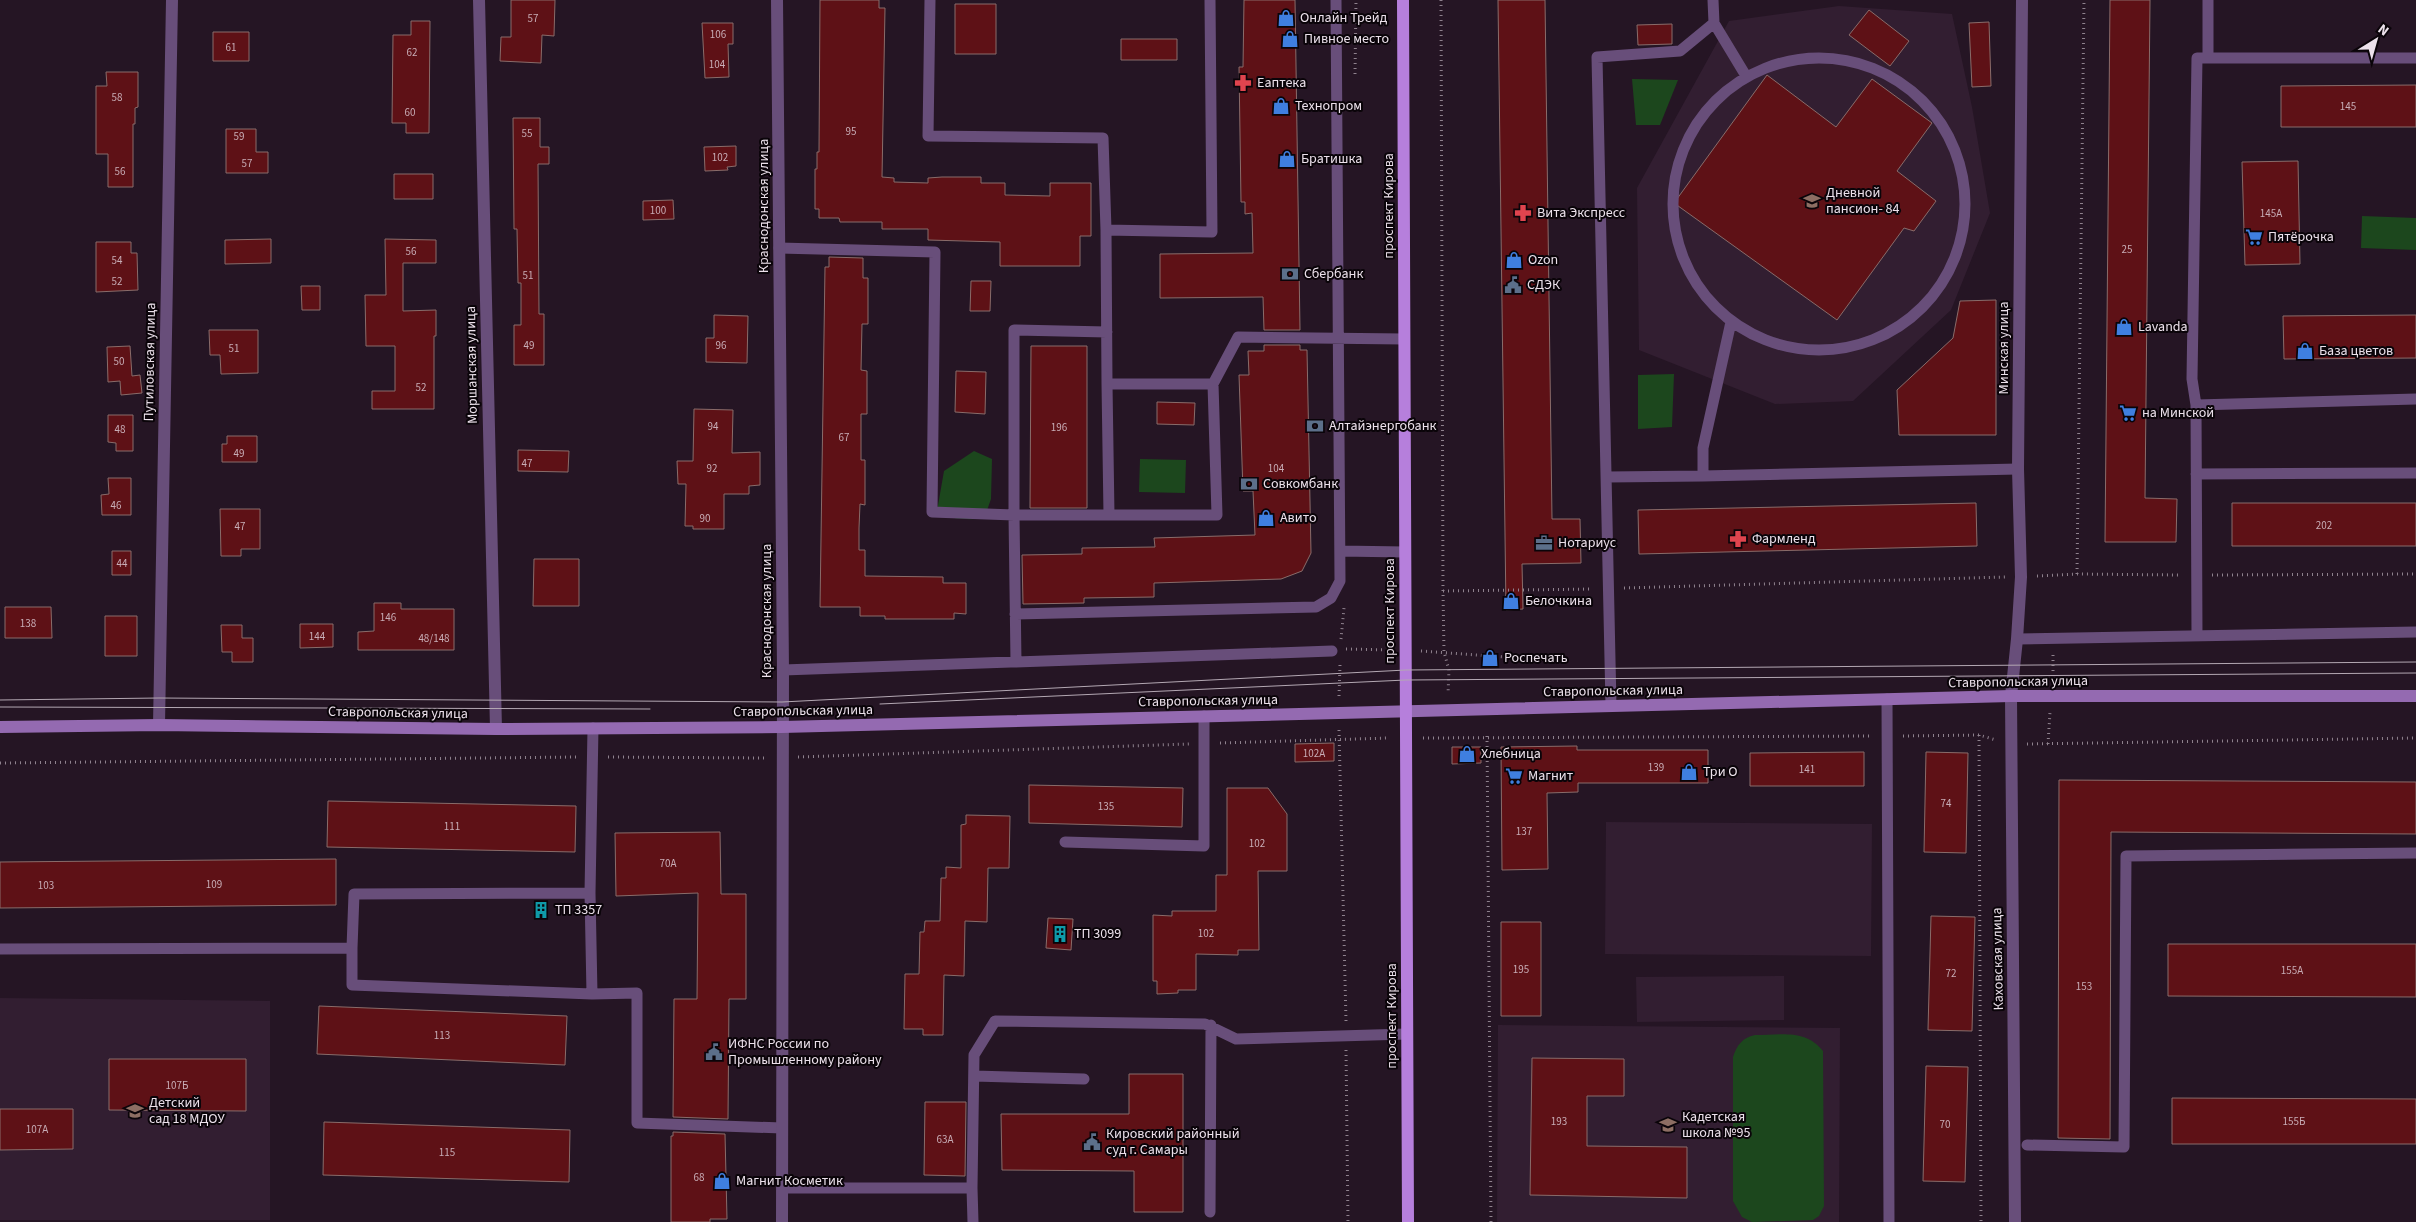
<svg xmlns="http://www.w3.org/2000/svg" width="2416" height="1222" font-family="'Source Sans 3',sans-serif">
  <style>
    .built { fill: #321e31 }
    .green { fill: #1c471d }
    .building { fill: #5e1116; stroke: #896c6a }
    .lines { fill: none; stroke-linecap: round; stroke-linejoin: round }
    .path { stroke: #8f828e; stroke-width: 3; stroke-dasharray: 1 4; stroke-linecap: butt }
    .lane { stroke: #684e7a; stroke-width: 11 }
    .street { stroke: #684e7a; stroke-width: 12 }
    .secondary { stroke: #946ab1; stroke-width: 12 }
    .primary { stroke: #b67fdc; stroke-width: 12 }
    .tram { stroke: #b4a8b3; stroke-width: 1 }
    .labels { text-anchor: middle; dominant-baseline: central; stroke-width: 4; stroke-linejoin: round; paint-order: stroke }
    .number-label { font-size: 11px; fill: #c8adb6 }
    .poi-label { font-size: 14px; fill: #ece1eb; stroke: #0a0409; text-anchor: start }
    .street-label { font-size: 14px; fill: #ece1eb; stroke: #0a0409 }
  </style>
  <rect width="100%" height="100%" fill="#251524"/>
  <path class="built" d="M1839 6 1952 14 1972 107 1990 213 1951 310 1853 401 1775 404 1639 350 1637 188 1729 21Z
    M1606 822 1872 824 1871 956 1605 954Z
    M1784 976V1020L1637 1022 1636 977Z
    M0 998 270 1001V1220H0Z
    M1498 1025 1840 1028 1839 1222H1497Z"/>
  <path class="green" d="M1632 79 1678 80 1660 125H1636Z
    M2362 216 2416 218V250L2361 248Z
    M1674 374 1672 427 1638 429V375Z
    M974 451 992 459 991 499 984 519C967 519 951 521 937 511L944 471Z
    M1140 459 1186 460 1185 493 1139 492Z
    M1755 1035C1781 1035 1806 1029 1823 1051L1824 1206 1819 1216 1813 1220 1752 1222 1742 1217 1733 1201V1057C1737 1045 1742 1038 1755 1035Z"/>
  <path class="building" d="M511 0H555L554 36 542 35 541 63 500 61 501 37H511Z
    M820 0H879V8H885L882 177 894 178V182L928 183V178L942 177H981V183H1005V195L1050 196V183H1091V236H1080V266H1000V242L928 240V229H882V222H840L839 218H819V209H815V169H817V152H819Z
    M1244 0H1295L1300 330H1264L1263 297 1160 298V254L1253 253 1252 213 1245 214V202H1241L1239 67H1243Z
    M1498 0H1545L1552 519H1580L1581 563 1522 564 1523 609 1506 610Z
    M2110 0H2150L2145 498 2177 499 2176 542H2105Z
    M955 4H996V54H955Z
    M1869 10 1909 41 1890 66 1849 35Z
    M411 21H430L429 133H406V123H392L393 35H411Z
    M1989 22 1991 86 1972 87 1969 23Z
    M702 23H733V44H728L729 77 705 78Z
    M1672 24V44L1638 45 1637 25Z
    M213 32H249V61H213Z
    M1121 39H1177V60H1121Z
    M106 72H138V107L135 108V124H133V187H108V154H96V86H107Z
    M1767 75 1836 127 1872 79 1932 123 1897 171 1936 201 1914 231 1904 228 1837 320 1674 203Z
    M2416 85V127H2281V86Z
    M513 118H540V147H549V164H538L539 314H544V365H514V325H521V283H518L517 229H514Z
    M226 129H256V152H268V173H226Z
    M736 146V166L727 167 728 170 705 171 704 147Z
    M2298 161 2300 264 2245 265 2242 162Z
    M394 174H433V199H394Z
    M673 200 674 219 643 220V201Z
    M271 239V263L225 264V240Z
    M385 239 436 240V263H403V311L436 310V336H434V409H372V391H395V346H366L365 295H386Z
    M96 242H131V253H137L138 290 96 292Z
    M829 257 863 258V278H868V324H862L861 370 867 371V414H861V460H865V505L860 504 859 528V550H865V576L943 577V583H966V614L954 613V619H885V616H860V607H820L825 267H829Z
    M971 281H991L990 311H970Z
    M301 286H320V310H302Z
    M1996 300V435H1899L1897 390 1953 338 1960 301Z
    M714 315 748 316 747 363 706 362V338H714Z
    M2416 315V358L2284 359 2283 316Z
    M209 330H258V373L221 374 220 355H210Z
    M1264 345H1300V350H1307L1311 553 1302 571 1281 579 1154 583V597L1084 598V603L1023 604 1022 555 1082 554V548L1155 547 1154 538 1255 535 1253 491H1243L1239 375H1249L1248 351H1264Z
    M130 346 132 376 140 375 142 393 121 395 120 381 108 382 107 347Z
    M1031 346H1087V508H1030Z
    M956 371 986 372 985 414 955 412Z
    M1157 402 1195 403 1194 425 1157 424Z
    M694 409 733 410 732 453 760 452V485L749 486V494H724V529H693V526H685L686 484H678L677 461H693Z
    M108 415H133V451H116V443L108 442Z
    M227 436H257V462H222V444H227Z
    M518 450 569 451 568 472 518 471Z
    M108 478H131V515H102L101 495 109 494Z
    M1976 503 1977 546 1639 554 1638 510Z
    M2232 503H2416V546H2232Z
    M220 509H260V549H241V556H221Z
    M112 551H131V575H112Z
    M534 559H579V606H533Z
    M374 603H401V609H454V650H358V632L374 631Z
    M5 607H51L52 638H5Z
    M105 616H137V656H105Z
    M300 624H333V647L300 648Z
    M221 625H242V638H253V662H232V652H222Z
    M1334 743V761L1295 762V744Z
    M1577 746V750H1708V783H1578V792L1547 793 1548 869 1502 870 1501 747Z
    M1452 747H1481V763L1452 764Z
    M1864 752V786H1750V753Z
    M1926 752 1968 753 1966 853 1924 852Z
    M2059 780 2416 782V834L2111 832 2110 1139 2058 1138Z
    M1029 785 1183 788 1182 827 1029 823Z
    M1227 788H1268L1287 814V871H1258L1259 950H1238V955L1196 954V990H1178V993L1157 994V981H1153V915L1172 916V911H1216V875H1227Z
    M328 801 576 806 575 852 327 847Z
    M966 815 1010 816 1009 868H988L987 922 965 921 964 976 944 975 943 1035H923V1029H904L905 974H919L920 932H924L925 921H940L941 878H946V867L961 868V825L966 824Z
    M720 832 721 894H746V999H729L728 1119 673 1117 674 999H697L698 893 616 896 615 833Z
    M336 859V905L0 908V862Z
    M1931 916 1975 917 1972 1031 1928 1030Z
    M1048 918 1073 919 1071 950 1046 948Z
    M1501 922H1541V1016H1501Z
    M2168 944H2416V997L2168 996Z
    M319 1006 567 1016 565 1065 317 1054Z
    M1532 1058 1624 1059V1096H1587V1146L1687 1147V1198L1530 1195Z
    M109 1059H246V1111L109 1110Z
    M1926 1066 1968 1067 1965 1182 1923 1181Z
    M1129 1074H1183V1212H1134V1171L1002 1170 1001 1114H1129Z
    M2172 1098 2416 1099V1144H2172Z
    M925 1102H966L965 1176 924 1175Z
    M0 1109H73V1149L0 1150Z
    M324 1122 570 1130 569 1182 323 1175Z
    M673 1132 725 1134 727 1219H710V1222H671V1136H673Z"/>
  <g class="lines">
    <path class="path" d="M1441 0 1443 591 1444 652 1449 670 1448 694
      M1355 74 1356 0
      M2077 574 2084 0
      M2212 575 2416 574
      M2037 576 2077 574 2180 575
      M1624 588 2005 577
      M1443 591 1593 589
      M1341 639 1344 608
      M1346 649 1390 650
      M1421 651 1561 661
      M2053 681V655
      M1339 696 1340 665
      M1339 730 1346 1021
      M1979 735 1981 1222
      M1487 736 1491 1222
      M1903 736 1979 735 1996 740
      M1423 738 1871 736
      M1220 743 1389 738
      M2027 744 2416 738
      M2048 744 2050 712
      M608 757 767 758
      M798 757 1189 744
      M0 763 577 757
      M1346 1050 1348 1222"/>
    <path class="lane" d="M930 0 928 136 1103 138 1106 230 1107 384
      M1713 0 1714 23 1746 76
      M2208 58H2416
      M1673 204a146 146 0 1 1 292 0a146 146 0 1 1-292 0Z
      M1106 230 1212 232 1210 0
      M779 248 935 252 932 512 1014 515V330L1107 332
      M2196 405 2416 399
      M2196 474 2416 473
      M1703 476 2018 469
      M1607 477 1703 476V448L1731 322
      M1109 515 1107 384H1213
      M1340 551 1405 552
      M1015 614 1316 607 1331 598 1340 581 1336 0
      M2197 636 2196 405 2192 379 2197 58H2208V0
      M2017 639 2416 632
      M1016 662 1014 515H1217L1213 384 1238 337 1404 339
      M783 670 1332 651
      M1887 699 1889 1222
      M1611 706 1597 57 1680 51 1714 23
      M593 728 590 893 592 994 637 993V1123L782 1128
      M1065 842 1204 846V716
      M352 948V985L592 994
      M0 949 352 948 354 894 590 893
      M974 1076 1084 1079
      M2027 1145 2124 1147 2126 856 2416 853
      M782 1188H972L973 1222
      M972 1188 974 1055 995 1021 1205 1024 1236 1039 1407 1034
      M1210 1212 1211 1025"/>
    <path class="street" d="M479 0 496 729
      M777 0 783 670 782 1222
      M159 725 172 0
      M2015 1222 2011 696 2017 639 2021 577 2018 469 2022 0"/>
    <path class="secondary" d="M0 727 159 725 496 729 782 727 2011 696H2416"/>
    <path class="primary" d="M1403 0 1408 1222"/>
    <path class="tram" d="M0 700 159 698 782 702 1406 670 2416 662
      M880 704 1406 680 2416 673
      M0 707 650 709"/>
  </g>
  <defs>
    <g id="shop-bare" transform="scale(1.35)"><path d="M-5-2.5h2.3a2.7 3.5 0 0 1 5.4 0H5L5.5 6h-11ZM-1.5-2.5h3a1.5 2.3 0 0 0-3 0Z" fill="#3f7fe0" stroke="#0a0409" stroke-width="2.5" paint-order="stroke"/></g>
    <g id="pharmacy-bare" transform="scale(1.35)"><path d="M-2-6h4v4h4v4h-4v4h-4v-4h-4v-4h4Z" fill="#e0444e" stroke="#0a0409" stroke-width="2.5" paint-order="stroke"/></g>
    <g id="school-bare" transform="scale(1.35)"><path d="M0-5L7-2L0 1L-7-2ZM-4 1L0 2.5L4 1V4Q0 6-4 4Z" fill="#8d6e63" stroke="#0a0409" stroke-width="2.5" paint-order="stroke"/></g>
    <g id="supermarket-bare" transform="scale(1.35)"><path d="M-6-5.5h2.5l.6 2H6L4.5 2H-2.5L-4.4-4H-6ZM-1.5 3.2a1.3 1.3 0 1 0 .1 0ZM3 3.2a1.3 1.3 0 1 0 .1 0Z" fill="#3f7fe0" stroke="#0a0409" stroke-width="2.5" paint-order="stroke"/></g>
    <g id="bank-bare" transform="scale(1.35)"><path d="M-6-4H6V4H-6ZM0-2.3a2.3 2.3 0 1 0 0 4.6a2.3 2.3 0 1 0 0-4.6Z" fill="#5c6f8a" stroke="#0a0409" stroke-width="2.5" paint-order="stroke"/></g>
    <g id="civic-bare" transform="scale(1.35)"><path d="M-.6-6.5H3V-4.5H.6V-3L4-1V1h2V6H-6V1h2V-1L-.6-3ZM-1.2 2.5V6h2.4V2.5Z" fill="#5c6f8a" stroke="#0a0409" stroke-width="2.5" paint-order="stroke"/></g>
    <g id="office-bare" transform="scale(1.35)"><path d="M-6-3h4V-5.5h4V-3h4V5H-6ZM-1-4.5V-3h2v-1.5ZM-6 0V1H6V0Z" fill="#5c6f8a" stroke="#0a0409" stroke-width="2.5" paint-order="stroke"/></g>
    <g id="building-bare" transform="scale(1.35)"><path d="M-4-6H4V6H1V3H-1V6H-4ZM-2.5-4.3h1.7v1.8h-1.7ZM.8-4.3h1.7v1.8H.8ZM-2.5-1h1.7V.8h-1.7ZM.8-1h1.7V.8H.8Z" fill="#0f9aa8" stroke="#0a0409" stroke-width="2.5" paint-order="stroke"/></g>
  </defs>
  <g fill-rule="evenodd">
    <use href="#shop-bare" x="1286" y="18"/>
    <use href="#shop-bare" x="1290" y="39"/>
    <use href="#pharmacy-bare" x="1243" y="83"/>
    <use href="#shop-bare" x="1281" y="106"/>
    <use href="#shop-bare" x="1287" y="159"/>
    <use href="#school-bare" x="1812" y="201"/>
    <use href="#pharmacy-bare" x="1523" y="213"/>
    <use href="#supermarket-bare" x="2254" y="237"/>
    <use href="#shop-bare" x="1514" y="260"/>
    <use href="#bank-bare" x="1290" y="274"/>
    <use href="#civic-bare" x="1513" y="285"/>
    <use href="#shop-bare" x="2124" y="327"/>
    <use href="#shop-bare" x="2305" y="351"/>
    <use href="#supermarket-bare" x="2128" y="413"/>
    <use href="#bank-bare" x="1315" y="426"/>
    <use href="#bank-bare" x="1249" y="484"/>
    <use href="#shop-bare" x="1266" y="518"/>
    <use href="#pharmacy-bare" x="1738" y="539"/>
    <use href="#office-bare" x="1544" y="543"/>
    <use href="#shop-bare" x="1511" y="601"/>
    <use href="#shop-bare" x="1490" y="658"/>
    <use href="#shop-bare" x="1467" y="754"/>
    <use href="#shop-bare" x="1689" y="772"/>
    <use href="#supermarket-bare" x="1514" y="776"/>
    <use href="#building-bare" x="541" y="910"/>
    <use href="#building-bare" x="1060" y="934"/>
    <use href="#civic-bare" x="714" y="1052"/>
    <use href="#school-bare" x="135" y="1111"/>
    <use href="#school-bare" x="1668" y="1125"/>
    <use href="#civic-bare" x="1092" y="1142"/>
    <use href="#shop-bare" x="722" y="1181"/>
  </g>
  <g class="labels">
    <g class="number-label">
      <text x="533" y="18">57</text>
      <text x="718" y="34">106</text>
      <text x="231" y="47">61</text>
      <text x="412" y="52">62</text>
      <text x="717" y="64">104</text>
      <text x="117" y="97">58</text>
      <text x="2348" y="106">145</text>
      <text x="410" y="112">60</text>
      <text x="851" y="131">95</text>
      <text x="527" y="133">55</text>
      <text x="239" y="136">59</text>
      <text x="720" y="157">102</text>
      <text x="247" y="163">57</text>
      <text x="120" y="171">56</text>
      <text x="658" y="210">100</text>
      <text x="2271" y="213">145А</text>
      <text x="2127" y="249">25</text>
      <text x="411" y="251">56</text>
      <text x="117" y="260">54</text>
      <text x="528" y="275">51</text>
      <text x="117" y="281">52</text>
      <text x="529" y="345">49</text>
      <text x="721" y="345">96</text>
      <text x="234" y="348">51</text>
      <text x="119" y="361">50</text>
      <text x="421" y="387">52</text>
      <text x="713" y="426">94</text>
      <text x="1059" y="427">196</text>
      <text x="120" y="429">48</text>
      <text x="844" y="437">67</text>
      <text x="239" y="453">49</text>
      <text x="527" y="463">47</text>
      <text x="712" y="468">92</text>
      <text x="1276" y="468">104</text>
      <text x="116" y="505">46</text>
      <text x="705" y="518">90</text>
      <text x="2324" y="525">202</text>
      <text x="240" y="526">47</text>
      <text x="122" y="563">44</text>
      <text x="388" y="617">146</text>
      <text x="28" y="623">138</text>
      <text x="317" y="636">144</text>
      <text x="434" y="638">48/148</text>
      <text x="1314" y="753">102А</text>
      <text x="1656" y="767">139</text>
      <text x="1807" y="769">141</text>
      <text x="1946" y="803">74</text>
      <text x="1106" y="806">135</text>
      <text x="452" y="826">111</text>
      <text x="1524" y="831">137</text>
      <text x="1257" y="843">102</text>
      <text x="668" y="863">70А</text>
      <text x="214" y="884">109</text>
      <text x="46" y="885">103</text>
      <text x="1206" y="933">102</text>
      <text x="1521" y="969">195</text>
      <text x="2292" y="970">155А</text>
      <text x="1951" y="973">72</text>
      <text x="2084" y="986">153</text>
      <text x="442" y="1035">113</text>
      <text x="177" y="1085">107Б</text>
      <text x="1559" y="1121">193</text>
      <text x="2294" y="1121">155Б</text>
      <text x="1945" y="1124">70</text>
      <text x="37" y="1129">107А</text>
      <text x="945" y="1139">63А</text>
      <text x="447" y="1152">115</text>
      <text x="699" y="1177">68</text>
    </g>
    <g class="poi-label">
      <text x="1300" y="18">Онлайн Трейд</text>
      <text x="1304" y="39">Пивное место</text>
      <text x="1257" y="83">Еаптека</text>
      <text x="1295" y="106">Технопром</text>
      <text x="1301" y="159">Братишка</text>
      <text x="1826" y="193">Дневной<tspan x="1826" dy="16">пансион- 84</tspan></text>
      <text x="1537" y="213">Вита Экспресс</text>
      <text x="2268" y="237">Пятёрочка</text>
      <text x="1528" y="260">Ozon</text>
      <text x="1304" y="274">Сбербанк</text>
      <text x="1527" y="285">СДЭК</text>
      <text x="2138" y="327">Lavanda</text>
      <text x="2319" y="351">База цветов</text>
      <text x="2142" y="413">на Минской</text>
      <text x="1329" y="426">Алтайэнергобанк</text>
      <text x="1263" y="484">Совкомбанк</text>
      <text x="1280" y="518">Авито</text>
      <text x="1752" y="539">Фармленд</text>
      <text x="1558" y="543">Нотариус</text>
      <text x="1525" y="601">Белочкина</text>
      <text x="1504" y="658">Роспечать</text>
      <text x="1481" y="754">Хлебница</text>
      <text x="1703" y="772">Три О</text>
      <text x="1528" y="776">Магнит</text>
      <text x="555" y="910">ТП 3357</text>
      <text x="1074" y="934">ТП 3099</text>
      <text x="728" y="1044">ИФНС России по<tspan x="728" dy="16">Промышленному району</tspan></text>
      <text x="149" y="1103">Детский<tspan x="149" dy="16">сад 18 МДОУ</tspan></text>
      <text x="1682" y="1117">Кадетская<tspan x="1682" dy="16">школа №95</tspan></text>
      <text x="1106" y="1134">Кировский районный<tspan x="1106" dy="16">суд г. Самары</tspan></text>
      <text x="736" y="1181">Магнит Косметик</text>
    </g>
    <g class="street-label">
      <text transform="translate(764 206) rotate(-90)">Краснодонская улица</text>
      <text transform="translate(1389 206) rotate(-90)">проспект Кирова</text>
      <text transform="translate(2004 348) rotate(-90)">Минская улица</text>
      <text transform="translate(150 362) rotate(-89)">Путиловская улица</text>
      <text transform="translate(472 365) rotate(-91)">Моршанская улица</text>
      <text transform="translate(767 611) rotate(-90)">Краснодонская улица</text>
      <text transform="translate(1390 611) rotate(-90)">проспект Кирова</text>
      <text transform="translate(2018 682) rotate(-1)">Ставропольская улица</text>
      <text transform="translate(1613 691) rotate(-1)">Ставропольская улица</text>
      <text transform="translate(1208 701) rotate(-1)">Ставропольская улица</text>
      <text transform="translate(803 711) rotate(-1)">Ставропольская улица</text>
      <text transform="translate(398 713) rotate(1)">Ставропольская улица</text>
      <text transform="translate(1998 959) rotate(-91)">Каховская улица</text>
      <text transform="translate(1392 1016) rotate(-90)">проспект Кирова</text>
    </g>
  </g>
  <g transform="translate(2376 40) rotate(37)" stroke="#0a0409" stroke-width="4" paint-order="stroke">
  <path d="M0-4L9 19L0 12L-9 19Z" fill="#ece1eb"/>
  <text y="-8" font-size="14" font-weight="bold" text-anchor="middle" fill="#ece1eb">N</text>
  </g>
</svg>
